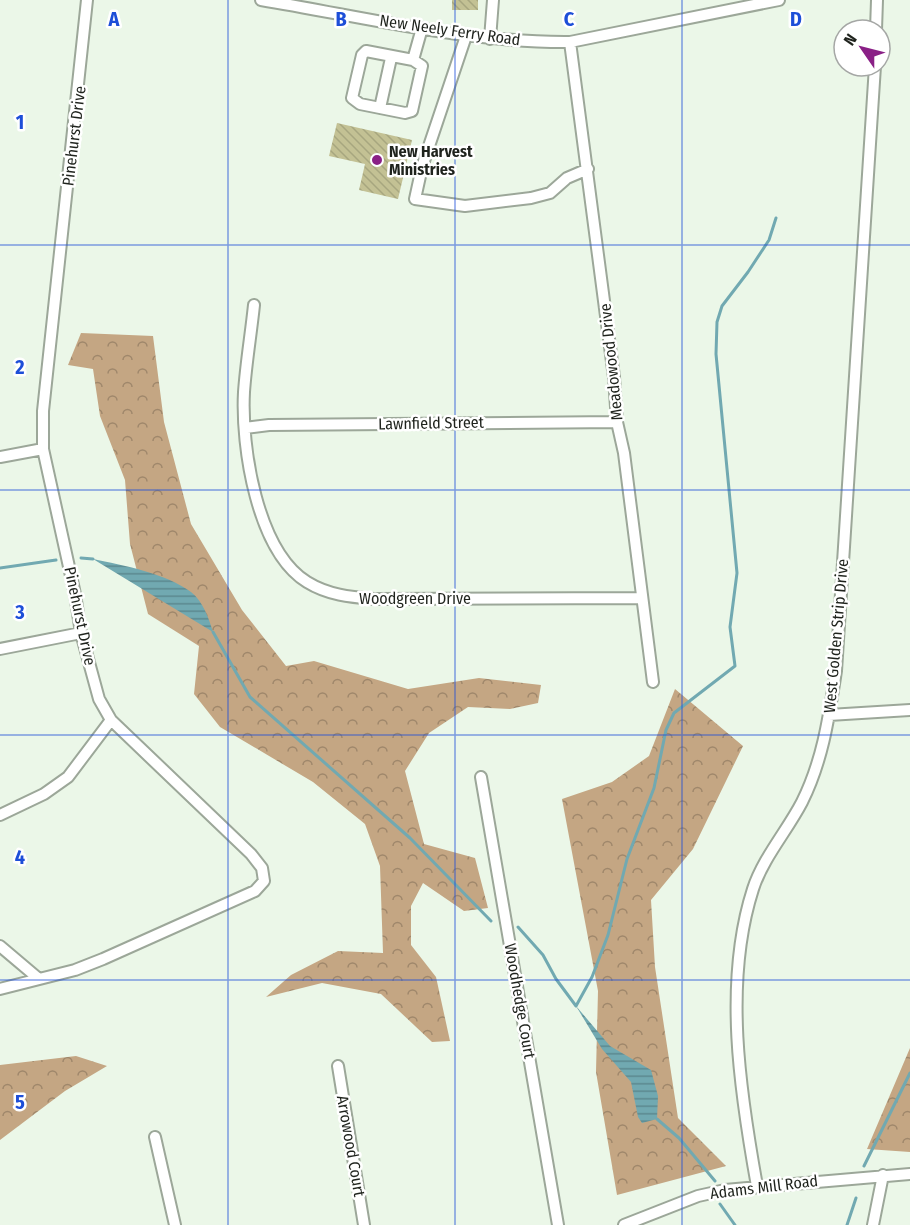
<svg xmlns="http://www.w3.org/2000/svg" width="910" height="1225" font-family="'Fira Sans Condensed',sans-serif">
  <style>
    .forest { fill: url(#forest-crowns) }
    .water { fill: url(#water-rules) }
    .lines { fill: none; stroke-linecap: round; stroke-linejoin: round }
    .stream { stroke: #71a9b1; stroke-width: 3 }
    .building { fill: url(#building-back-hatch) }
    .minor-casing { stroke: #9ca799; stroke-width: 14 }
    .minor { stroke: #fff; stroke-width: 10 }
    .grid { fill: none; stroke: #1d4ed8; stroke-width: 1.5; stroke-opacity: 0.55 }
    .poi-dot { fill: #8a2086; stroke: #fff; stroke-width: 2 }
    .labels { text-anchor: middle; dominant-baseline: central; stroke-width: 5; stroke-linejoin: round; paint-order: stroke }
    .street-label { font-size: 16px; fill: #1f231d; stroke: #fff }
    .poi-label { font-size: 16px; font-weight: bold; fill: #1f231d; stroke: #fff; text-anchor: start }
    .grid-label { font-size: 20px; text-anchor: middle; font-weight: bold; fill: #1d4ed8; stroke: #fff; stroke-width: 5; stroke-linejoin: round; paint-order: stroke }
  </style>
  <defs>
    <pattern id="forest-crowns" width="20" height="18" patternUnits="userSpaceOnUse" patternTransform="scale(1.5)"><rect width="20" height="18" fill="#c4a683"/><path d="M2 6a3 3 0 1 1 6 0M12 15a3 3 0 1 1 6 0" fill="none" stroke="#9f876b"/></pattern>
    <pattern id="water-rules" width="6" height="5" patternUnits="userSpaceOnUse" patternTransform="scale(1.5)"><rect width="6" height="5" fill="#71a9b1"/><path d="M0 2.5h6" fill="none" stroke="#5c898f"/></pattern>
    <pattern id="building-back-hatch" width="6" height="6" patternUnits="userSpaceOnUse" patternTransform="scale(1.5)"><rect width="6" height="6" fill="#c3c194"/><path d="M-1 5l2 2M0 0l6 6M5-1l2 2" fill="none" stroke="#a7a67f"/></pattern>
  </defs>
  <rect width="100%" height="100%" fill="#ebf7e8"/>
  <path class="forest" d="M81 333 153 336 164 422 191 524 242 610 286 666 314 661 408 689 479 678 541 685 538 703 510 709 468 707 429 733 405 771 424 844 475 858 488 908 464 911 423 883 411 906V945L436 977 450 1041 432 1042 381 994 322 983 266 997 291 975 338 951 383 953 380 866 365 824 313 782 220 727 194 694 199 646 148 614 130 544 125 480 100 416 93 369 68 365Z
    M675 689 743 746 693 849 651 900 655 967 678 1118 726 1166 617 1195 596 1072 598 991 562 799 612 782 649 756Z
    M910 1048V1152L867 1149Z
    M76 1056 107 1066 65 1091 0 1140V1065Z"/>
  <path class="water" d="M93 559C123 565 167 574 191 592 203 601 209 619 213 632Z
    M576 1006 610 1046 651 1070 658 1096 657 1119 642 1123 638 1117 631 1082 602 1049Z"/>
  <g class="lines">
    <path class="stream" d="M81 558 93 559
      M0 568 56 560
      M213 632 250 697 410 838 491 921
      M518 927 543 955 556 979 576 1006
      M576 1006 592 977 608 935 627 859 654 788 666 730 674 713 735 666 730 627 737 573 716 354 717 322 722 306 748 272 769 240 776 218
      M657 1119 679 1138 715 1181
      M864 1166 910 1073
      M720 1204 735 1225
      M847 1225 856 1198"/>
  </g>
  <path class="building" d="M452 0H478V10H452Z
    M337 123 412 140 398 199 359 190 365 164 329 156Z"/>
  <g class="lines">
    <g class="minor-casing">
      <path id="minor" d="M261 0C364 17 466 43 570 42L779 0
        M876 30 877 0
        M466 36 422 167 415 199 465 206 531 198 550 193 567 178 588 169
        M490 39 493 0
        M570 42 614 377 617 422 624 453 653 682
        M366 51 413 60 422 66 412 111 405 113 360 104 352 98 362 55Z
        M413 60 422 28
        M380 108 391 58
        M254 305C251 334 246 363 244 392 241 447 257 551 307 582 328 595 350 597 374 599L641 598
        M245 428 269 425 617 422
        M0 457 43 449
        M0 649 81 633
        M829 715 910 710
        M481 777 558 1225
        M0 815 44 794 68 777 111 720
        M0 946 39 979
        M0 989 75 970 103 959 255 891 264 881 262 868 251 854 111 720 99 699 81 633 75 594 43 449V411L87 0
        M338 1066 364 1225
        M155 1137 175 1225
        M757 1186C740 1092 723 982 753 889 763 858 787 831 802 802 823 760 829 716 836 671L875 66
        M624 1225 698 1196 725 1190 910 1174
        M873 1225 883 1175"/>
    </g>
    <use href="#minor" class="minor"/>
  </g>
  <path class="grid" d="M228 0V1225M455 0V1225M682 0V1225M0 245H910M0 490H910M0 735H910M0 980H910"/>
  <circle class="poi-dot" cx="377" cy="160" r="6"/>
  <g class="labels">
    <g class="street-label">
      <text transform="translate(450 30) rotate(8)">New Neely Ferry Road</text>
      <text transform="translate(74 136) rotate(-83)">Pinehurst Drive</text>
      <text transform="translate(611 362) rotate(-96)">Meadowood Drive</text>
      <text transform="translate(431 423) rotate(-1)">Lawnfield Street</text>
      <text x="415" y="598">Woodgreen Drive</text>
      <text transform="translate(80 616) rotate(78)">Pinehurst Drive</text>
      <text transform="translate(836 636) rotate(-85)">West Golden Strip Drive</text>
      <text transform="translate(520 1001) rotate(80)">Woodhedge Court</text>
      <text transform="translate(351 1146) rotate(80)">Arrowood Court</text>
      <text transform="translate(764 1187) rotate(-7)">Adams Mill Road</text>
    </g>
    <g class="poi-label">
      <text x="389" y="151">New Harvest<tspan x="389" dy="18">Ministries</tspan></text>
    </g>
  </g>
  <g class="grid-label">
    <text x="114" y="26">A</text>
    <text x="341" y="26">B</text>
    <text x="569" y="26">C</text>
    <text x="796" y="26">D</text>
    <text x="20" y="129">1</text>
    <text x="20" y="374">2</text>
    <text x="20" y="619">3</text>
    <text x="20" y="864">4</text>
    <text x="20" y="1109">5</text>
  </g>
  <g transform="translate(862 48) rotate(305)"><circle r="28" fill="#ffffff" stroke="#a5a7a5" stroke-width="1.5"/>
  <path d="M0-4.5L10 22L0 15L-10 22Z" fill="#8a2086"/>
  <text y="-9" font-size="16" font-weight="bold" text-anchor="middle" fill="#1f231d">N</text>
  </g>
</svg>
